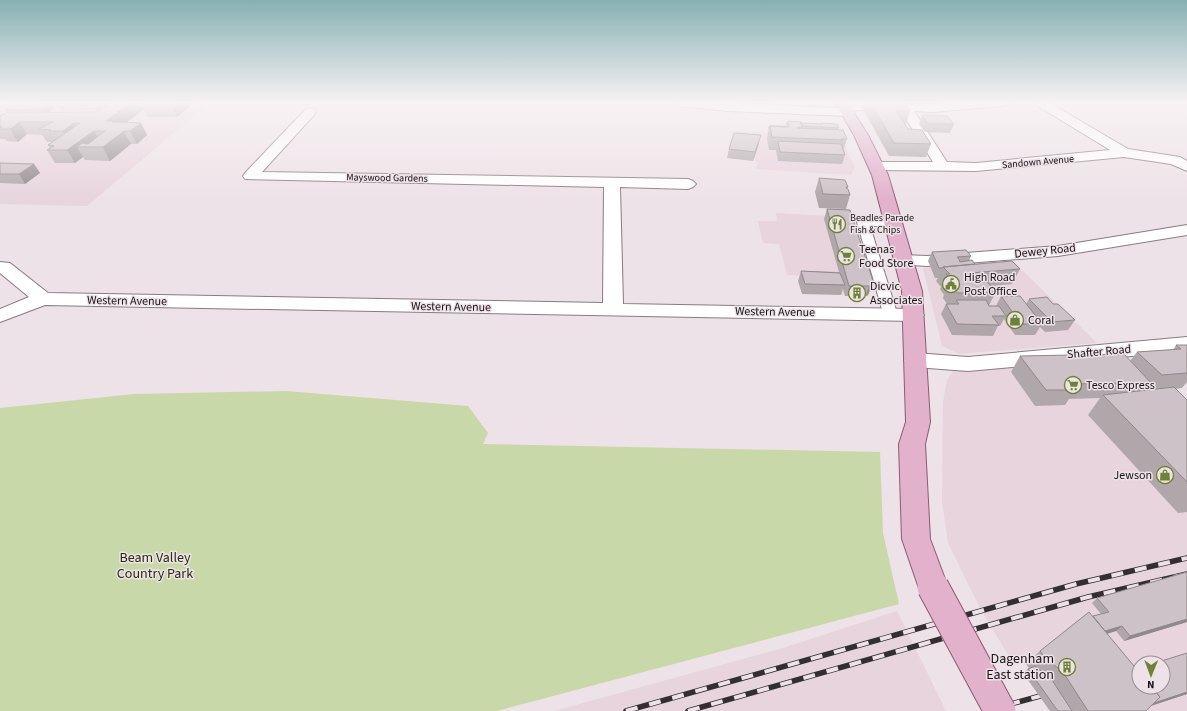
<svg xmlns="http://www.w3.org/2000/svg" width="1187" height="711" font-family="'Source Sans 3',sans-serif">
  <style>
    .built { fill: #e7d4dc; fill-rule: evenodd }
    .green { fill: #c9d8a8 }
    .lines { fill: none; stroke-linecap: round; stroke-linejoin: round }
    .pedestrian-casing { stroke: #877c81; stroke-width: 2 }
    .minor-casing { stroke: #877c81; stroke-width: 2 }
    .primary-casing { stroke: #8e5a74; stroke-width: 2 }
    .pedestrian { fill: #fff; fill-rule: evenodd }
    .minor { fill: #fff; fill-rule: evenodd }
    .primary { fill: #e1b2ca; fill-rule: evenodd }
    .rail-casing { stroke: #332e31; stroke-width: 5.5 }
    .rail { stroke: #ede2e7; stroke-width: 4; stroke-dasharray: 12; stroke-linecap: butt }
    .primary-bridge-casing { stroke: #8e5a74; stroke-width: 33; stroke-linecap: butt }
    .primary-bridge { stroke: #e1b2ca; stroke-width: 31 }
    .wall { fill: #b0a7ab; fill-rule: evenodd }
    .shaded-wall { fill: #90888b }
    .building { fill: #cdc2c7; stroke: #90888b }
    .labels { text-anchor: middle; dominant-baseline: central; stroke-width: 3; stroke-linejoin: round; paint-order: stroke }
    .far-street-label { font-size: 10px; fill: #181416; stroke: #ede2e7 }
    .far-poi-label { font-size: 10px; fill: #181416; stroke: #ede2e7; text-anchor: start }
    .poi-label { font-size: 12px; fill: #181416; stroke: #ede2e7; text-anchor: start }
    .street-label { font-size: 12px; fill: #181416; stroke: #ede2e7 }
    .near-park-label { font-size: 14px; fill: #252d0d; stroke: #ede2e7 }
    .near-poi-label { font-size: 14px; fill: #181416; stroke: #ede2e7; text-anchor: end }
  </style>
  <rect width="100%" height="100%" fill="#ede2e7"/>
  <path class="built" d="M0 102H211L87 206 0 204Z
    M730 131 836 135 841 138 855 167 851 175 756 169 758 161 727 158 733 142Z
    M776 213 847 217 868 295 862 297 841 295 835 277 787 275 779 244 763 243 758 221H777Z
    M1013 261 1097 343 959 354 942 346 923 268 930 267 928 263 973 264Z
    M1109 356 1187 435V711H1050L1023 673 1030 670 1026 664 1010 657 1007 653 980 608 948 543 942 501 943 402 947 380 953 371ZM1139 663H1163V687H1139Z
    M897 611 946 711H554L783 648Z"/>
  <path class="green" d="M286 391 468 406 488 433 483 444 880 452 883 533 899 604 497 711H0V408L134 394Z"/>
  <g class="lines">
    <g class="pedestrian-casing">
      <path id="pedestrian" d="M863 218 894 220 898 222 900 224 898 226H870L897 313 895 316 890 317 885 316 883 313 857 222 859 220Z"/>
    </g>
    <g class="minor-casing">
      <path id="minor" d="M675 102H712L839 108 838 106 840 103 844 102 932 104 963 102H1009L1007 105 1003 106 932 112 914 111 947 162 976 163 1110 150 1036 105 1034 102H1048L1128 149 1180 157 1187 161V171L1171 164 1124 157 976 171 876 170 871 169 869 166 871 163 876 162H933L901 111 853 110 854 112 852 115 848 116 727 111 681 106 677 105Z
        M310 108 314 109 316 112 314 115 262 172 688 179 693 181 696 184 693 187 688 189 620 187 623 304 914 309 921 311 924 315 921 319 914 321 45 305 0 322V309L29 297 0 273V262L10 263 48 293 603 303 604 187 245 179 243 176 245 173 306 109Z
        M1187 225V235L1058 256 927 266 896 264 893 260 896 256 902 255 927 256 1058 246Z
        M1187 337V351L968 371 915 367 908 365 904 360 908 355 915 353 968 357Z"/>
    </g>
    <g class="primary-casing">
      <path id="primary" d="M835 102H847L868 135 888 175 922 291 930 422 925 444 930 539 948 587 944 597 933 601 922 597 902 539 899 444 906 422 902 291 872 175 854 135Z"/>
    </g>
    <use href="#pedestrian" class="pedestrian"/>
    <use href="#minor" class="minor"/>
    <use href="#primary" class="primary"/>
    <g class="rail-casing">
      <path id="rail" d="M626 711 1076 584 1187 558
        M688 711 1088 597 1187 574
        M985 711 1051 693"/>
    </g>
    <use href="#rail" class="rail"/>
    <g class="primary-bridge-casing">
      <path id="primary-bridge" d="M933 587 1000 711"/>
    </g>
    <use href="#primary-bridge" class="primary-bridge"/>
  </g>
  <path class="wall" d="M20 102H195L177 117H147L144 109 127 122 141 123 147 135 137 144H131L110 161 85 160 83 157 75 163H55L47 150 50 148 48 145 52 142H47L42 135 27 134 18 142 7 141 5 139H0V116L7 113 5 110ZM55 108H60L62 110H100L97 112H51L50 111Z
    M865 102H918L917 105H905L910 111 906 124H904L908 129 931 144 926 157 889 156 863 109Z
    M922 115 954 124 950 133 925 132 919 124Z
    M786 122 821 124V123L839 128 838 129 847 139 843 151 845 155 842 164 778 161 776 150H769L767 139 769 126H785Z
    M759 143 753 161 727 158 729 149Z
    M0 163 34 164 40 173 25 184 0 183Z
    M819 178 848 187 847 189 850 195 846 209 819 208 815 192Z
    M827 209 873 281 868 295 866 296H845L843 289 841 295 802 294 798 281 801 271 839 272 824 219Z
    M932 252 971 256 969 261 975 264 1020 269 1012 284 991 286 996 292 989 305V306H996L1001 296 1026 304 1029 299 1053 304 1075 320 1068 330 1045 332 1040 327 1035 335H1015L1004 319 1000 326H998L993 336 952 335 941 314 946 304H947L943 298 944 295 940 289 941 287 936 281 938 278H935L928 261Z
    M1176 345H1187V382L1182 388 1175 389 1187 400V512L1178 513 1088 415 1100 398 1069 399 1065 405 1035 406 1011 372 1020 356 1130 361 1137 352 1173 350Z
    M1187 572V622L1124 641 1116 631 1107 634 1139 687H1163V663L1187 694 1151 706 1146 711H1050L1023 673 1029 668 1026 664 1040 651 1093 616 1101 614 1092 603 1097 598Z"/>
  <path class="shaded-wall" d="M38 102H51L55 108 50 111 53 117 46 121 39 109 34 104Z
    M131 102H142L143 104H141L144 109 118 129 106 121Z
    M175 102H195L177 117 171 105Z
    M20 122 27 134 18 142 10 129Z
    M74 123 82 136 70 144 63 131Z
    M141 123 147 135 137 144 130 131Z
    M94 131 101 143 77 147 83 157 75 163 67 150Z
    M124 131 131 144 110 161 103 147Z
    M761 135 759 143 753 161 755 152Z
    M34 164 40 173 25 184 19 174Z
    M872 285 868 295 866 296 869 286Z
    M1187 619V622L1124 641 1130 636Z
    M1122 626 1116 631 1085 640 1090 636Z
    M1187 692V694L1141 709 1147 705Z"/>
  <path class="building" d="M20 102H38L34 104 46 105 39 109 5 110Z
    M112 102H131L106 121H114L112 122 141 123 130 131H124L103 147H77L82 143 88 144 105 131H94L67 150H47L54 146 48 145 80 123H74L63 131H49L51 130 39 129 53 122H20L10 129H0V128L2 127H0V116L6 113 97 112Z
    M145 102H175L171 105 141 104Z
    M870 102H903L910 111H896L908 129 922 130 931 144 894 143Z
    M922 115 947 116 954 124H928Z
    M788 121 801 122 802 127 797 128 843 130 847 139H841L842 140 772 137 770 126 789 127Z
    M801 123 822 124 821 123 837 124 839 128 802 126Z
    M769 126H785V127L770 126 769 129Z
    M734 133 761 135 755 152 729 149Z
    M778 141 841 144 845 155 780 152Z
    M0 163 34 164 19 174H0Z
    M819 178 845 180 848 187H846L847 189H848L850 195 823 194Z
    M827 209 850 210 873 281 872 285 869 286H849Z
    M966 250 971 256 957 257 959 259 960 262 972 260 975 264 943 267 942 268H939L932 252Z
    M1012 261 1020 269 970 273 978 282H987L996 292 957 293 950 283H954L946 274H950L943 267Z
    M801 271 840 273 845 285 805 284Z
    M1001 296H1020L1042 324H1021Z
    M1047 297 1053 304H1058L1075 320 1052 322 1029 299Z
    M956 300H986L989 306H999L1006 316H992L999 325 957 324 946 304H959Z
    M1176 345H1187V373L1162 375 1137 352 1181 349Z
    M1124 354 1154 386 1127 387 1123 383 1072 384 1076 390H1046L1020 356Z
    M1174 387 1187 400V482L1103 395Z
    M1187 572V619L1130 636 1122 626 1105 631 1093 616 1109 612 1097 598Z
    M1089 612 1139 672V687H1151L1160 697 1146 711H1088L1063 672 1045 658 1040 651Z
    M1187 653V692L1154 703 1160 697 1151 687H1163V680L1167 679 1163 674V663H1155Z
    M1035 666 1052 680 1072 711H1058L1028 669Z"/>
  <linearGradient id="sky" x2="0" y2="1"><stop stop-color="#87b0b2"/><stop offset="0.51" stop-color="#f7f2f4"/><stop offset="1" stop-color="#f7f2f4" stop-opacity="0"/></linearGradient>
  <rect width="1187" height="201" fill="url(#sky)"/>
  <defs>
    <g id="restaurant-ring" transform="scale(0.9)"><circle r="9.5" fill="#ede2e7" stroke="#6e8233" stroke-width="1.5"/><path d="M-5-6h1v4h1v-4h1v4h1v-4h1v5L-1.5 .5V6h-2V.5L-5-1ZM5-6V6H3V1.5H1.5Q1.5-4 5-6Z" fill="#6e8233"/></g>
    <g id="supermarket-ring" transform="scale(0.9)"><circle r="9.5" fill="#ede2e7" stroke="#6e8233" stroke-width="1.5"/><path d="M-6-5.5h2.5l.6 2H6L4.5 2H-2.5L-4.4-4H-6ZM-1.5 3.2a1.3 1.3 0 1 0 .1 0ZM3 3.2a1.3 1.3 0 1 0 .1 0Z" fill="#6e8233"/></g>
    <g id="civic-ring" transform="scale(0.9)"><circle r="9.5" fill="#ede2e7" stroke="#6e8233" stroke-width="1.5"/><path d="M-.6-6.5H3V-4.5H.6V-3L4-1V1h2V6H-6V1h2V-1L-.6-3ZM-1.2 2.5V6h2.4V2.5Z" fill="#6e8233"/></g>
    <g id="building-ring" transform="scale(0.9)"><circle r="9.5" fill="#ede2e7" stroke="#6e8233" stroke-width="1.5"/><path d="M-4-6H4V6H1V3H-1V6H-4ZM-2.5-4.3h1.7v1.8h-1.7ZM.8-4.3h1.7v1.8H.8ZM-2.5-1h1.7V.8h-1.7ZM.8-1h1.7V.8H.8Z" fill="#6e8233"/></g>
    <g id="shop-ring" transform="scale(0.9)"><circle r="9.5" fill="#ede2e7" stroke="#6e8233" stroke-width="1.5"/><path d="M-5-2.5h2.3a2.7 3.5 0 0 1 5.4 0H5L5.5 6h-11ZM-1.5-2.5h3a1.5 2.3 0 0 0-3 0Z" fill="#6e8233"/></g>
  </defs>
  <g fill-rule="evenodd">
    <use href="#restaurant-ring" x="837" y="224"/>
    <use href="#supermarket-ring" x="846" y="256"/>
    <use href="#civic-ring" x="951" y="284"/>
    <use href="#building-ring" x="857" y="293"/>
    <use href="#shop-ring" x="1015" y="320"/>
    <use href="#supermarket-ring" x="1073" y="385"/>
    <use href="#shop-ring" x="1165" y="475"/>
    <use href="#building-ring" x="1067" y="667"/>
  </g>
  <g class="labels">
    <g class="far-street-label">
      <text transform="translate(1038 162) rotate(-5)">Sandown Avenue</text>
      <text transform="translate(387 178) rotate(1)">Mayswood Gardens</text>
    </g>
    <g class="far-poi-label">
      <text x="850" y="218">Beadles Parade<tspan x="850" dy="12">Fish &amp; Chips</tspan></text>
    </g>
    <g class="poi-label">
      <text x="859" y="249">Teenas<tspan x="859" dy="14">Food Store</tspan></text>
      <text x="964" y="277">High Road<tspan x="964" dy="14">Post Office</tspan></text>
      <text x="870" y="286">Dicvic<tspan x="870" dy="14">Associates</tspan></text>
      <text x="1028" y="320">Coral</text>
      <text x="1086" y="385">Tesco Express</text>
      <text x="1152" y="475" text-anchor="end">Jewson</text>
    </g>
    <g class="street-label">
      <text transform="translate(1045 251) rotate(-6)">Dewey Road</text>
      <text transform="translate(127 301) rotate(1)">Western Avenue</text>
      <text transform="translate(451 307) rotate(1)">Western Avenue</text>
      <text transform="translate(775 312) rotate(1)">Western Avenue</text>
      <text transform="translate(1099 352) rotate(-5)">Shafter Road</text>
    </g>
    <g class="near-park-label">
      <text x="155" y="558">Beam Valley<tspan x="155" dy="16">Country Park</tspan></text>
    </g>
    <g class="near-poi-label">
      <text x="1054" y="659">Dagenham<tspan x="1054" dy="16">East station</tspan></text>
    </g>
  </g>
  <g transform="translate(1151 675) rotate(181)"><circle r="19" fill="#ede2e7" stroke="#989093"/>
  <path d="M0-3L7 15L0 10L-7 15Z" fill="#6e8233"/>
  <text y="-6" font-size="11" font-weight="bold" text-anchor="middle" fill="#181416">N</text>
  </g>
</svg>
